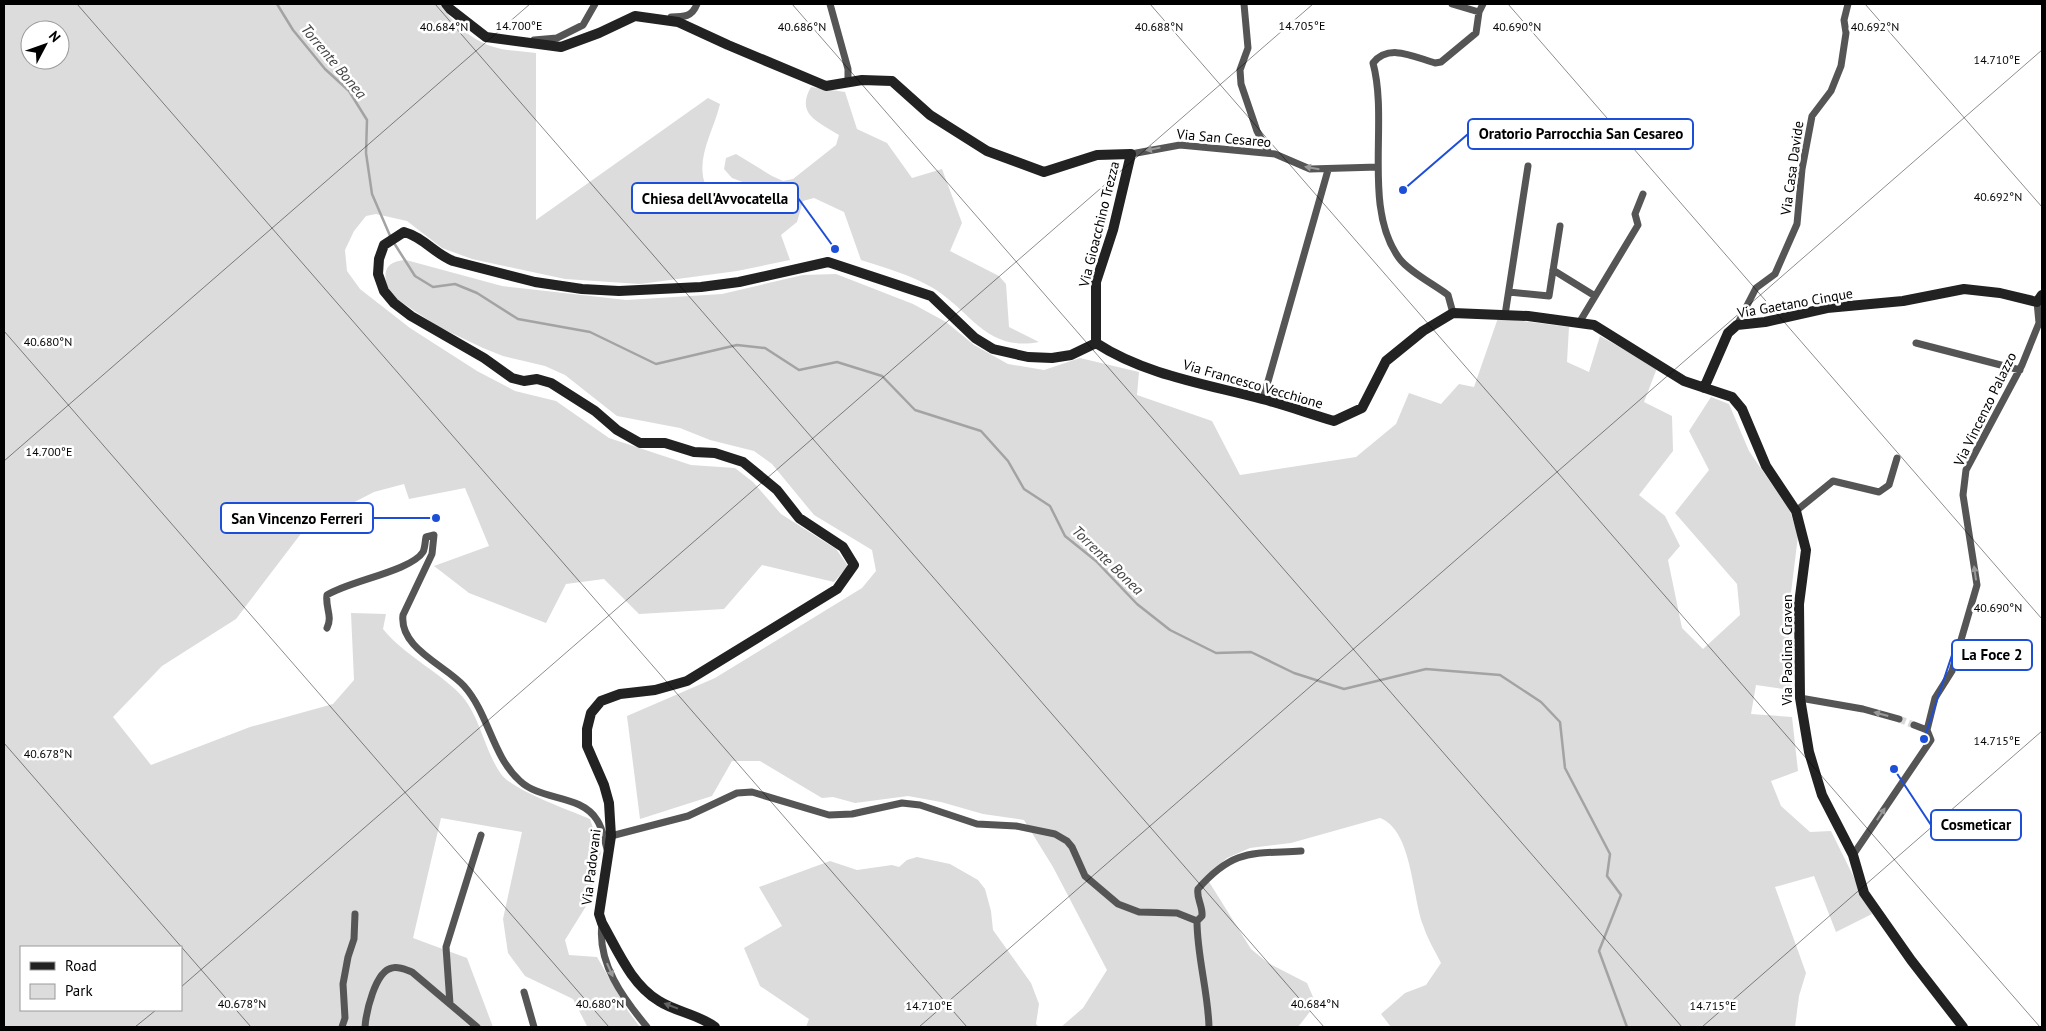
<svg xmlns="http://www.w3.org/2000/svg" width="2046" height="1031" font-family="'PT Sans',sans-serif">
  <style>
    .green { fill: #dcdcdc; fill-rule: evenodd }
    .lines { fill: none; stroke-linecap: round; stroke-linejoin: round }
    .stream { stroke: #a3a3a3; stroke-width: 2.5 }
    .street-tunnel { stroke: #d9d9d9; stroke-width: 7; stroke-dasharray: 7 3.5; stroke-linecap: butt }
    .street { stroke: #555; stroke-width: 7 }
    .secondary { stroke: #222; stroke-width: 10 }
    .oneway { fill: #999 }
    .oneway2 { fill: #646464 }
    .ticks { fill: none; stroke: #000; stroke-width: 1; stroke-opacity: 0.45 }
    .labels { text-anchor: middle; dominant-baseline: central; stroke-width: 5; stroke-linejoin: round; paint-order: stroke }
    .street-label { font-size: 14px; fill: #000; stroke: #fff }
    .water-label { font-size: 15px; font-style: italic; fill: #444; stroke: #fff }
    .ticks-label { font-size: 12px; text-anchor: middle; fill: #000; stroke: #fff; stroke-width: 5; stroke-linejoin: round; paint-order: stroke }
    .leader { fill: none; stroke: #1d4ed8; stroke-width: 2 }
    .callout-dot { fill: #1d4ed8; stroke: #fff; stroke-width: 2 }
    .callout { fill: #fff; stroke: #1d4ed8; stroke-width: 2 }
    .callout-label { font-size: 15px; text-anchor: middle; font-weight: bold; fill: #000 }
  </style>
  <rect width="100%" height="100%" fill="#fff"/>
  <path class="green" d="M4 4H440C452 22 472 41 494 47 506 51 523 51 536 53V220L708 98 720 104C713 134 690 166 711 195L732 190 753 196 761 189 732 178 724 169 726 158 736 154 772 176 783 181 793 179 836 145 839 135C819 122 795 115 811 87L845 92 857 129 887 143 912 178 942 169 962 223 950 251 999 276 1006 284 1009 327 1039 342C986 352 971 311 933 288 911 275 886 268 861 260L844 212 814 198 803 201 797 222 781 235 790 260 737 271 640 284 565 279 472 259 442 248 407 221 376 214 366 216 354 231 345 250 347 271 360 289 410 328 477 371 515 391 556 401 609 438 691 465 735 468 753 482 781 514 836 549 848 566 834 582 762 565 724 609 639 614 604 579 566 584 546 623 469 593 434 566 489 546 465 488 409 499 404 484 374 492 306 527 236 619 162 666 113 717 151 765 250 727 333 704 354 680 351 613 386 614 383 629C404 655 435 669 459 693 480 714 484 750 501 774 512 790 571 811 590 819L601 852 588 903 565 940 569 955 597 957 628 1011 640 1027 587 1026 573 999 525 976 508 953 503 919 522 832 441 818 413 938 467 958 493 1027H4ZM30 30H60V60H30ZM21 947H181V1010H21Z
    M406 260 502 286 626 300 722 294 803 275 836 274 913 304 946 322 974 345 1008 364 1044 370 1080 358 1139 372 1137 395 1212 421 1240 475 1356 457 1396 424 1409 393 1441 404 1459 384 1474 387 1498 318 1569 327 1567 362 1589 372 1600 336 1657 368 1644 402 1672 416 1673 451 1639 495 1665 516 1680 546 1668 560 1682 628 1703 649 1740 615 1737 584 1675 513 1709 470 1689 431 1711 397 1729 404 1749 451 1790 511 1798 536 1788 617 1791 690 1756 685 1751 714 1792 717 1798 771 1771 781 1781 806 1810 832 1831 831 1872 914 1836 932 1814 876 1775 887 1806 973 1799 996 1795 1027H1391L1381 1014 1405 993 1426 985 1441 963C1435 951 1427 938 1423 925 1412 895 1412 830 1380 818L1291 843 1250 848 1227 858 1206 877 1251 949 1268 963 1307 983 1316 1004 1298 1027H1061L1083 1008 1107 970 1053 867 1024 820 983 814 941 802 908 796 855 803 833 797 822 798 760 761H732L712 796 640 819 627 716 715 678 862 588 876 571 872 550 814 515 772 464 754 451 710 440 680 428 617 416 565 375 545 366 503 356 483 348 439 327 392 296C382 278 381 261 406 260Z
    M917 857 950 864 978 880 985 889 991 911 993 930 1031 983 1039 1004 1036 1024 1039 1027H806L809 1019 760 986 744 948 782 926 759 887 830 861 857 870 892 865 899 867 907 860Z"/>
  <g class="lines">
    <path class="stream" d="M277 4 293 30 325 69 349 91 367 120 366 153 372 194 391 238
      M394 243 415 276 433 287 455 284 477 293 518 319 590 332 656 364 737 345 765 348 799 370 837 362 882 376 915 410 981 431 1008 461 1024 489 1050 506 1065 536 1096 561 1137 604 1170 630 1216 653 1251 652 1294 673 1344 689 1426 669 1500 675 1541 702 1560 722 1565 768 1610 854 1607 876 1621 895 1599 951 1627 1027"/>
    <path class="street-tunnel" d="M1899 719 1914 725"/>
    <path class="street" d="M830 4 848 69V82
      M1244 4 1248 48 1240 70 1241 84 1257 131 1269 153
      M1452 4 1479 12
      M671 17C684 17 692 17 697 4
      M534 40 557 38 583 25 595 4
      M1131 154 1180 145 1275 154 1310 169 1378 167
      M1553 270 1595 296
      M1509 292 1549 296 1560 226
      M1453 313 1448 295C1435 285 1408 271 1399 258 1362 207 1389 122 1373 63 1389 43 1414 57 1435 63L1441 62 1476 33 1479 12 1483 4
      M1505 315 1528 166
      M1579 323 1638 225 1635 214 1643 194
      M1737 325 1756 288 1775 274 1797 224 1802 169 1812 116 1831 91 1841 66 1846 33 1844 20 1848 4
      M1916 343 2020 370
      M1263 399 1328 170
      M1796 511 1833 481 1879 492 1889 485 1897 458
      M327 628C333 616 325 608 327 595 349 581 411 571 423 552 425 548 425 542 426 537L434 535 432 554 403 615C399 648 445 665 464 686 489 714 492 756 520 781 541 801 581 794 597 820 603 829 604 839 607 849
      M1800 698 1863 709 1899 719
      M1914 725 1927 730
      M611 836 688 816 737 793 752 792 829 815 852 814 902 803 920 805 977 824 1016 826 1055 834 1067 841 1072 847 1085 876 1118 904 1139 912 1177 913 1197 921
      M1853 855 1931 740 1927 730 1935 698 1952 671 1977 585 1963 495 1966 470 2022 365 2039 323 2037 302
      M602 924C597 963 623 998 647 1027
      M524 992 534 1027
      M450 1004 446 947 481 835
      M342 1027 345 1018 343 984 348 957 354 939 355 914
      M365 1027C366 1013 375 971 392 968 399 966 406 970 412 972L477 1027
      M1209 1027C1208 991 1197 956 1197 921L1202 916C1203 906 1196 898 1198 889 1234 848 1253 854 1301 851"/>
    <path class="secondary" d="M446 4 450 9 486 37 561 47 599 33 635 16 678 22 728 45 826 86 862 80 892 81 930 115 987 151 1044 172 1097 155 1131 154 1113 230 1096 282V343
      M1096 343C1145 375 1206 384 1262 399 1286 405 1310 414 1334 421L1362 408 1386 361 1423 331 1453 313 1528 316 1594 325 1684 381 1732 397 1742 409 1766 466 1796 511 1806 550 1799 604 1800 698 1809 752 1822 795 1853 855 1864 893 1911 960 1963 1027
      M1704 388 1728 333 1737 325 1765 322 1827 308 1903 301 1964 289 2000 293 2037 302 2042 295
      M715 1027C698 1014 676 1012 659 1001 631 984 618 951 602 923L599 914 611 836 609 803 604 785 587 746V729L591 713 601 701 620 694 655 690 687 681 837 589 854 565 843 547 799 518 777 490 743 462 715 453 694 452 665 443H640L617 430 595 411 551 383 537 379 524 381 512 378 484 358 411 316 394 303 384 291 378 274 379 259 384 245 404 232C423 237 435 254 453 261L535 282 582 289 619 291 701 287 739 282 828 262 931 296 975 338 993 349 1028 357 1052 358 1071 355 1096 343"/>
  </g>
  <defs><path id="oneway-solid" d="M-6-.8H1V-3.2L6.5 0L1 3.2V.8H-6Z" transform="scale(1.25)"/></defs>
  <g class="oneway">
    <use href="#oneway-solid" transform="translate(1153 149) rotate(169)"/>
    <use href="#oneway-solid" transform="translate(1312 168) rotate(-170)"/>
    <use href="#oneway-solid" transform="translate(1975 573) rotate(-98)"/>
    <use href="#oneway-solid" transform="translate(1881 714) rotate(-165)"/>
    <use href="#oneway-solid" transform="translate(1881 814) rotate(-56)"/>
    <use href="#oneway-solid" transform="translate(610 970) rotate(66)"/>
  </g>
  <use class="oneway2" href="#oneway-solid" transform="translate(671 1006) rotate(-159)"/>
  <path class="ticks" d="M77 4 967 1027M435 4 1324 1027M792 4 1682 1027M1150 4 2040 1027M1508 4 2042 619M1865 4 2042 207M4 331 609 1027M4 461 530 4M4 743 251 1027M181 987 1313 4M135 1027 156 1010M919 1027 2042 50M1702 1027 2042 731"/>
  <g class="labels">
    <g class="street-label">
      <text transform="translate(1224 138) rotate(5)">Via San Cesareo</text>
      <text transform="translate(1792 168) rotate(-82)">Via Casa Davide</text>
      <text transform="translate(1099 224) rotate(-76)">Via Gioacchino Trezza</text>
      <text transform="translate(1795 303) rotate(-10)">Via Gaetano Cinque</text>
      <text transform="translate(1253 384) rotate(16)">Via Francesco Vecchione</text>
      <text transform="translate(1985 409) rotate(-64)">Via Vincenzo Palazzo</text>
      <text transform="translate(1787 650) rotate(-90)">Via Paolina Craven</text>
      <text transform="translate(591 867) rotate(-83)">Via Padovani</text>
    </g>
    <g class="water-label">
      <text transform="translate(334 61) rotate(50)">Torrente Bonea</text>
      <text transform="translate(1108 560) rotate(44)">Torrente Bonea</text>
    </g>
  </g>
  <g class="ticks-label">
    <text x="519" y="30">14.700°E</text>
    <text x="1302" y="30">14.705°E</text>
    <text x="444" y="31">40.684°N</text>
    <text x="802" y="31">40.686°N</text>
    <text x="1159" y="31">40.688°N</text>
    <text x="1517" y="31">40.690°N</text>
    <text x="1875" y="31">40.692°N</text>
    <text x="1997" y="64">14.710°E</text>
    <text x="1998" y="201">40.692°N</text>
    <text x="48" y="346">40.680°N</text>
    <text x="49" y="456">14.700°E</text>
    <text x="1998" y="612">40.690°N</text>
    <text x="1997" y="745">14.715°E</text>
    <text x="48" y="758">40.678°N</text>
    <text x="242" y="1008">40.678°N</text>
    <text x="600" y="1008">40.680°N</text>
    <text x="1315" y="1008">40.684°N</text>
    <text x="929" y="1010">14.710°E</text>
    <text x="1713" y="1010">14.715°E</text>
  </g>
  <path class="leader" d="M1403 190L1468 134M835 249L798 198M436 518L373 518M1924 739L1952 655M1894 769L1931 825"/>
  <g class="callout-dot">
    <circle cx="1403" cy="190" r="5"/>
    <circle cx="835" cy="249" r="5"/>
    <circle cx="436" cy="518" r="5"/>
    <circle cx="1924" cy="739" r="5"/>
    <circle cx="1894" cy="769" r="5"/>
  </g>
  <g class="callout">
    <rect x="1468" y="119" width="225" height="30" rx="5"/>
    <rect x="632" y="183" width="166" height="30" rx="5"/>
    <rect x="221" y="503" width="152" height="30" rx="5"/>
    <rect x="1952" y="640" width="80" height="30" rx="5"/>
    <rect x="1931" y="810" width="90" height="30" rx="5"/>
  </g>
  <g class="callout-label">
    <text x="1581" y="139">Oratorio Parrocchia San Cesareo</text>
    <text x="715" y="204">Chiesa dell'Avvocatella</text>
    <text x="297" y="524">San Vincenzo Ferreri</text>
    <text x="1992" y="660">La Foce 2</text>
    <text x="1976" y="830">Cosmeticar</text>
  </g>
  <rect width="2046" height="1031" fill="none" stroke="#000000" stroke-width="10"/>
  <rect x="20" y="946" width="162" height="65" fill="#ffffff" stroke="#999999"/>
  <rect x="30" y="962" width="25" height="8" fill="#222222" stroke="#999999"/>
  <text x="65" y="971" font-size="15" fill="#000000">Road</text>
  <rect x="30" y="984" width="25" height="15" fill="#dcdcdc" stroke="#999999"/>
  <text x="65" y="996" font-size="15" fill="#000000">Park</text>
  <g transform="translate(45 45) rotate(49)"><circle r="24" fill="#ffffff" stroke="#999999"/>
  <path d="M0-4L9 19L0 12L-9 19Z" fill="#000000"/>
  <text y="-8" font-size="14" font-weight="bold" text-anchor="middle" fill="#000000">N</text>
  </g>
</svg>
